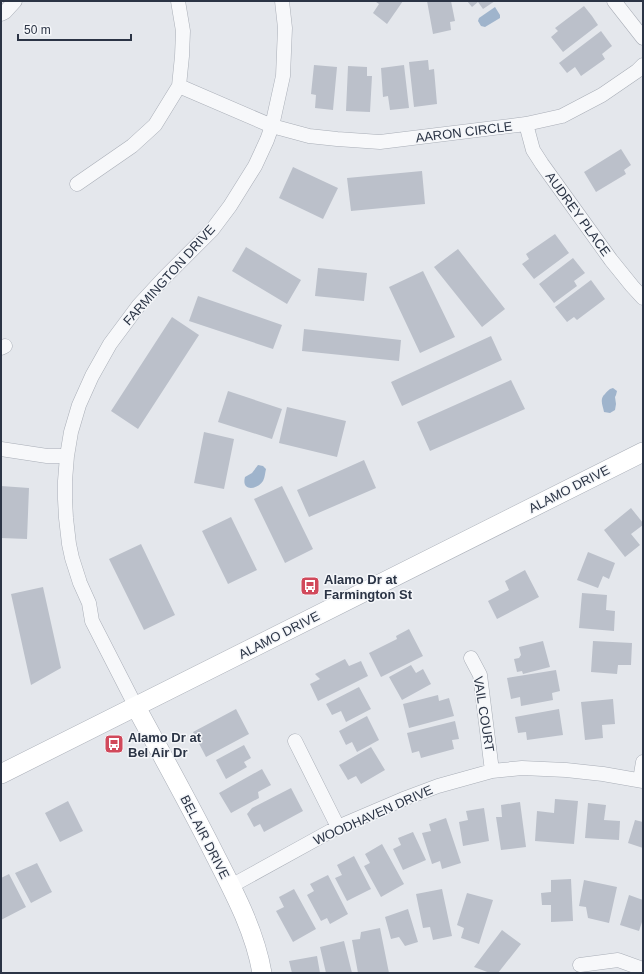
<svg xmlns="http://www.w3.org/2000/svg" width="644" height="974" font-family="Helvetica,sans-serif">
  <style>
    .water { fill: #9fb4cc }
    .building { fill: #bbc0ca }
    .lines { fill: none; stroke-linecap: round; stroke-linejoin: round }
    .street-casing { stroke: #a9aeb7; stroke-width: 15 }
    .secondary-casing { stroke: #a9aeb7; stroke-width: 20 }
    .street { stroke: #f7f8fa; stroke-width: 14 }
    .secondary { stroke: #fff; stroke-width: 19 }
    .labels { text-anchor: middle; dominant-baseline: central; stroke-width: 3; stroke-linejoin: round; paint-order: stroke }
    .street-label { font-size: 13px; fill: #2b3445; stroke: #f4f6f9 }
    .poi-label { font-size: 13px; font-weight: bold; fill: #2b3445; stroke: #f4f6f9; text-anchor: start }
  </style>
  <rect width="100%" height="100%" fill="#e4e7ec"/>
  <path class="water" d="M495 7 500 15V18L485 27 481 26 478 21 479 18Z
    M613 388 617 391 616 395 615 397 616 404 615 410 610 413 604 412C603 406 599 399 605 394 606 392 608 391 610 389Z
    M258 465 263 466 266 469C265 473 265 477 263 481 257 490 241 492 245 477L252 473Z"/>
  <path class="building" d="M376 1H403L387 24 373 13 379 4 376 2Z
    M427 1H451L455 21 450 22 451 30 433 34Z
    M467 1H495L483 9 478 2 472 7Z
    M584 6 592 16 598 25 563 52 551 37 558 31 555 28Z
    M601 31 612 46 602 54 605 59 581 76 575 67 567 73 559 63Z
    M428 60 429 70 434 69 437 104 414 107 409 62Z
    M314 65 337 67 333 110 315 108 316 95 311 94Z
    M404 65 409 108 390 110 388 96 383 97 381 68Z
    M348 66 367 67V76H372L370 112 346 111Z
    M621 149 631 165 624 170 626 174 596 192 584 172Z
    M293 167 338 188 323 219 279 198Z
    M422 171 425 204 351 211 347 178Z
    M555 234 569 253 534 279 522 264 529 259 526 254Z
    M246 247 301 280 287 304 232 271Z
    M458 249 505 309 482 327 434 267Z
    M573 258 585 273 574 281 577 286 554 303 539 284Z
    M318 268 367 273 364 301 315 296Z
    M423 271 455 337 420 353 389 287Z
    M591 280 605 299 577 320 574 317 567 322 555 307Z
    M198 296 282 325 273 349 189 321Z
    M172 317 199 335 138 429 111 411Z
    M304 329 401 340 399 361 302 351Z
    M491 336 502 360 402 406 391 382Z
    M511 380 525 409 430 451 417 422Z
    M228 391 282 409 272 439 218 422Z
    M287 407 346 421 337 457 279 443Z
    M204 432 234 439 224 489 194 483Z
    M364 460 376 488 309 517 297 490Z
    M1 486 29 488 27 539 1 538Z
    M282 486 313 549 285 563 254 499Z
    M631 508 643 523V525L631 534 640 545 625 557 604 530Z
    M231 517 257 570 228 584 202 531Z
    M141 544 175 615 144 630 109 559Z
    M588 552 615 563 609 579 603 576 598 588 577 580Z
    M525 570 539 597 497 619 488 601 509 590 505 581Z
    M43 587 61 668 31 685 11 594Z
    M582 593 607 595 606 610 615 611 614 631 579 628Z
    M409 629 423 656 381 677 369 653 397 639 396 636Z
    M543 641 550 667 523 674 522 671 517 672 514 659 519 658 521 655 519 647Z
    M593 641 632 643 631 665H618L617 674 591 672Z
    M345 659 349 666 361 661 368 676 318 701 310 684 320 679 315 674Z
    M411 665 416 673 423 669 431 684 402 700 389 677Z
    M556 670 560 691 552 693 553 700 521 706 520 697 511 699 507 678Z
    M359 687 371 709 346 722 341 711 332 715 326 704Z
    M438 695 439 701 449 698 454 716 409 728 403 704Z
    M613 699 615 724 602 725 603 738 585 740 581 702Z
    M236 709 249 734 206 757 193 732Z
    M559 709 563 735 527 740 526 732 518 733 515 717Z
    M367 716 379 740 357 752 352 742 346 745 339 731Z
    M455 721 459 739 452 740 454 749 421 758 419 751 412 753 407 733Z
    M244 745 251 758 244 762 247 767 226 779 216 760Z
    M371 747 385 770 361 784 356 776 348 780 339 765Z
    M262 769 271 785 258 792 259 798 231 813 219 793Z
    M291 788 303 811 264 832 260 824 254 827 247 814 252 808Z
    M555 799 578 801 574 844 535 841 537 811 554 813Z
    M68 801 83 831 60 842 45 813Z
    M520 802 526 847 501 850 496 817H502L501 805Z
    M588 803 606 805 604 820 620 821 619 840 585 838Z
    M484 808 489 841 463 846 459 822 468 820 466 811Z
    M446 818 461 863 442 869 440 861 432 864 422 833 431 831 429 824Z
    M635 820 643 822V848L628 843Z
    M413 832 426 860 403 870 393 849 401 845 398 838Z
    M382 844 404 884 381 897 364 866 370 863 365 854Z
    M354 856 371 889 347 901 335 878 342 875 337 865Z
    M37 863 52 892 31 903 15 873Z
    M9 874 26 907 1 920V878Z
    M328 875 348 914 330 924 327 918 321 921 307 895 314 891 310 884Z
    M571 879 573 921 551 922V905H542L541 893 551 892V880Z
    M584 880 617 887 609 923 588 918 586 907 579 906Z
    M294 889 316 929 293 942 276 911 284 907 279 897Z
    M442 889 452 936 433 940 430 927 423 928 416 894Z
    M467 893 493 900 479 944 461 938 464 928 457 925Z
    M629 895 643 900V922H642L639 931 620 925Z
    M408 909 418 942 405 946 399 937 391 939 385 917Z
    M380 928 389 973H358L352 940 360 939 361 932Z
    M502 930 521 944 498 973H490L474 967Z
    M344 941 352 973H326L320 947Z
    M317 956 320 973H292L289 961Z"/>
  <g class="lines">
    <g class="street-casing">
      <path id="street" d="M614 1 643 38
        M1 14 5 12 15 1
        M179 86 272 126 309 136 337 139 380 142 526 124 562 116 602 95 637 71 643 65
        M526 124 533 150 542 164 611 260 632 286 643 298
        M77 184 132 146 155 125 179 86 182 56 183 31 178 1
        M1 348 5 346
        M1 449 47 456H67
        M471 658 480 675 492 771
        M136 707 92 621 89 603 80 583 72 558 69 544 66 518 65 499V481L67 456 71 432 79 405 92 376 110 344 139 305 163 279 212 230 230 206 255 166 267 140 272 126 283 76 285 28 282 1
        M295 741 338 827
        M640 780 643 762
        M231 886 338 827 406 798 438 786 492 771 522 768 566 770 603 774 643 781
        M580 965 618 960 643 969"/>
    </g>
    <g class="secondary-casing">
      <path id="secondary" d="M136 707C163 757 191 807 216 857 235 894 255 932 262 973
        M1 774 643 452"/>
    </g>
    <use href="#street" class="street"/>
    <use href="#secondary" class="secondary"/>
  </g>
  <defs>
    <g id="bus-square" transform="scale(1)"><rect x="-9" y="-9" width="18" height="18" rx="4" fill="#d1495b" stroke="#f4f6f9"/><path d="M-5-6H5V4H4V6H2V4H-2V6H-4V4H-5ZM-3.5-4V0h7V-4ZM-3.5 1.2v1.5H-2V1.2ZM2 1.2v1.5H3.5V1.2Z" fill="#fff"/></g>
  </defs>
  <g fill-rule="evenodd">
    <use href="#bus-square" x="310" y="586"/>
    <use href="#bus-square" x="114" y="744"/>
  </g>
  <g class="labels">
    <g class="street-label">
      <text transform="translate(464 132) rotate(-7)">AARON CIRCLE</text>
      <text transform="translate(578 214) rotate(54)">AUDREY PLACE</text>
      <text transform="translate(169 275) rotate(-48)">FARMINGTON DRIVE</text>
      <text transform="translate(569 489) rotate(-27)">ALAMO DRIVE</text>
      <text transform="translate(279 635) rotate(-27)">ALAMO DRIVE</text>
      <text transform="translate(484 714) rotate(81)">VAIL COURT</text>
      <text transform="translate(373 815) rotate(-24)">WOODHAVEN DRIVE</text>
      <text transform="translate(205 837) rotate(63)">BEL AIR DRIVE</text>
    </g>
    <g class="poi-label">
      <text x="324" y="579">Alamo Dr at<tspan x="324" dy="15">Farmington St</tspan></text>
      <text x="128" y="737">Alamo Dr at<tspan x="128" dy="15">Bel Air Dr</tspan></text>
    </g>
  </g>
  <rect width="644" height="974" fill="none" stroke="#2b3445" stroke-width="4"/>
  <path d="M18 34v6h113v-6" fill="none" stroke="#2b3445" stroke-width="2"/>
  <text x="24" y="34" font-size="12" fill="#2b3445" stroke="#f4f6f9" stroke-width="3" paint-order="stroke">50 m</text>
</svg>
